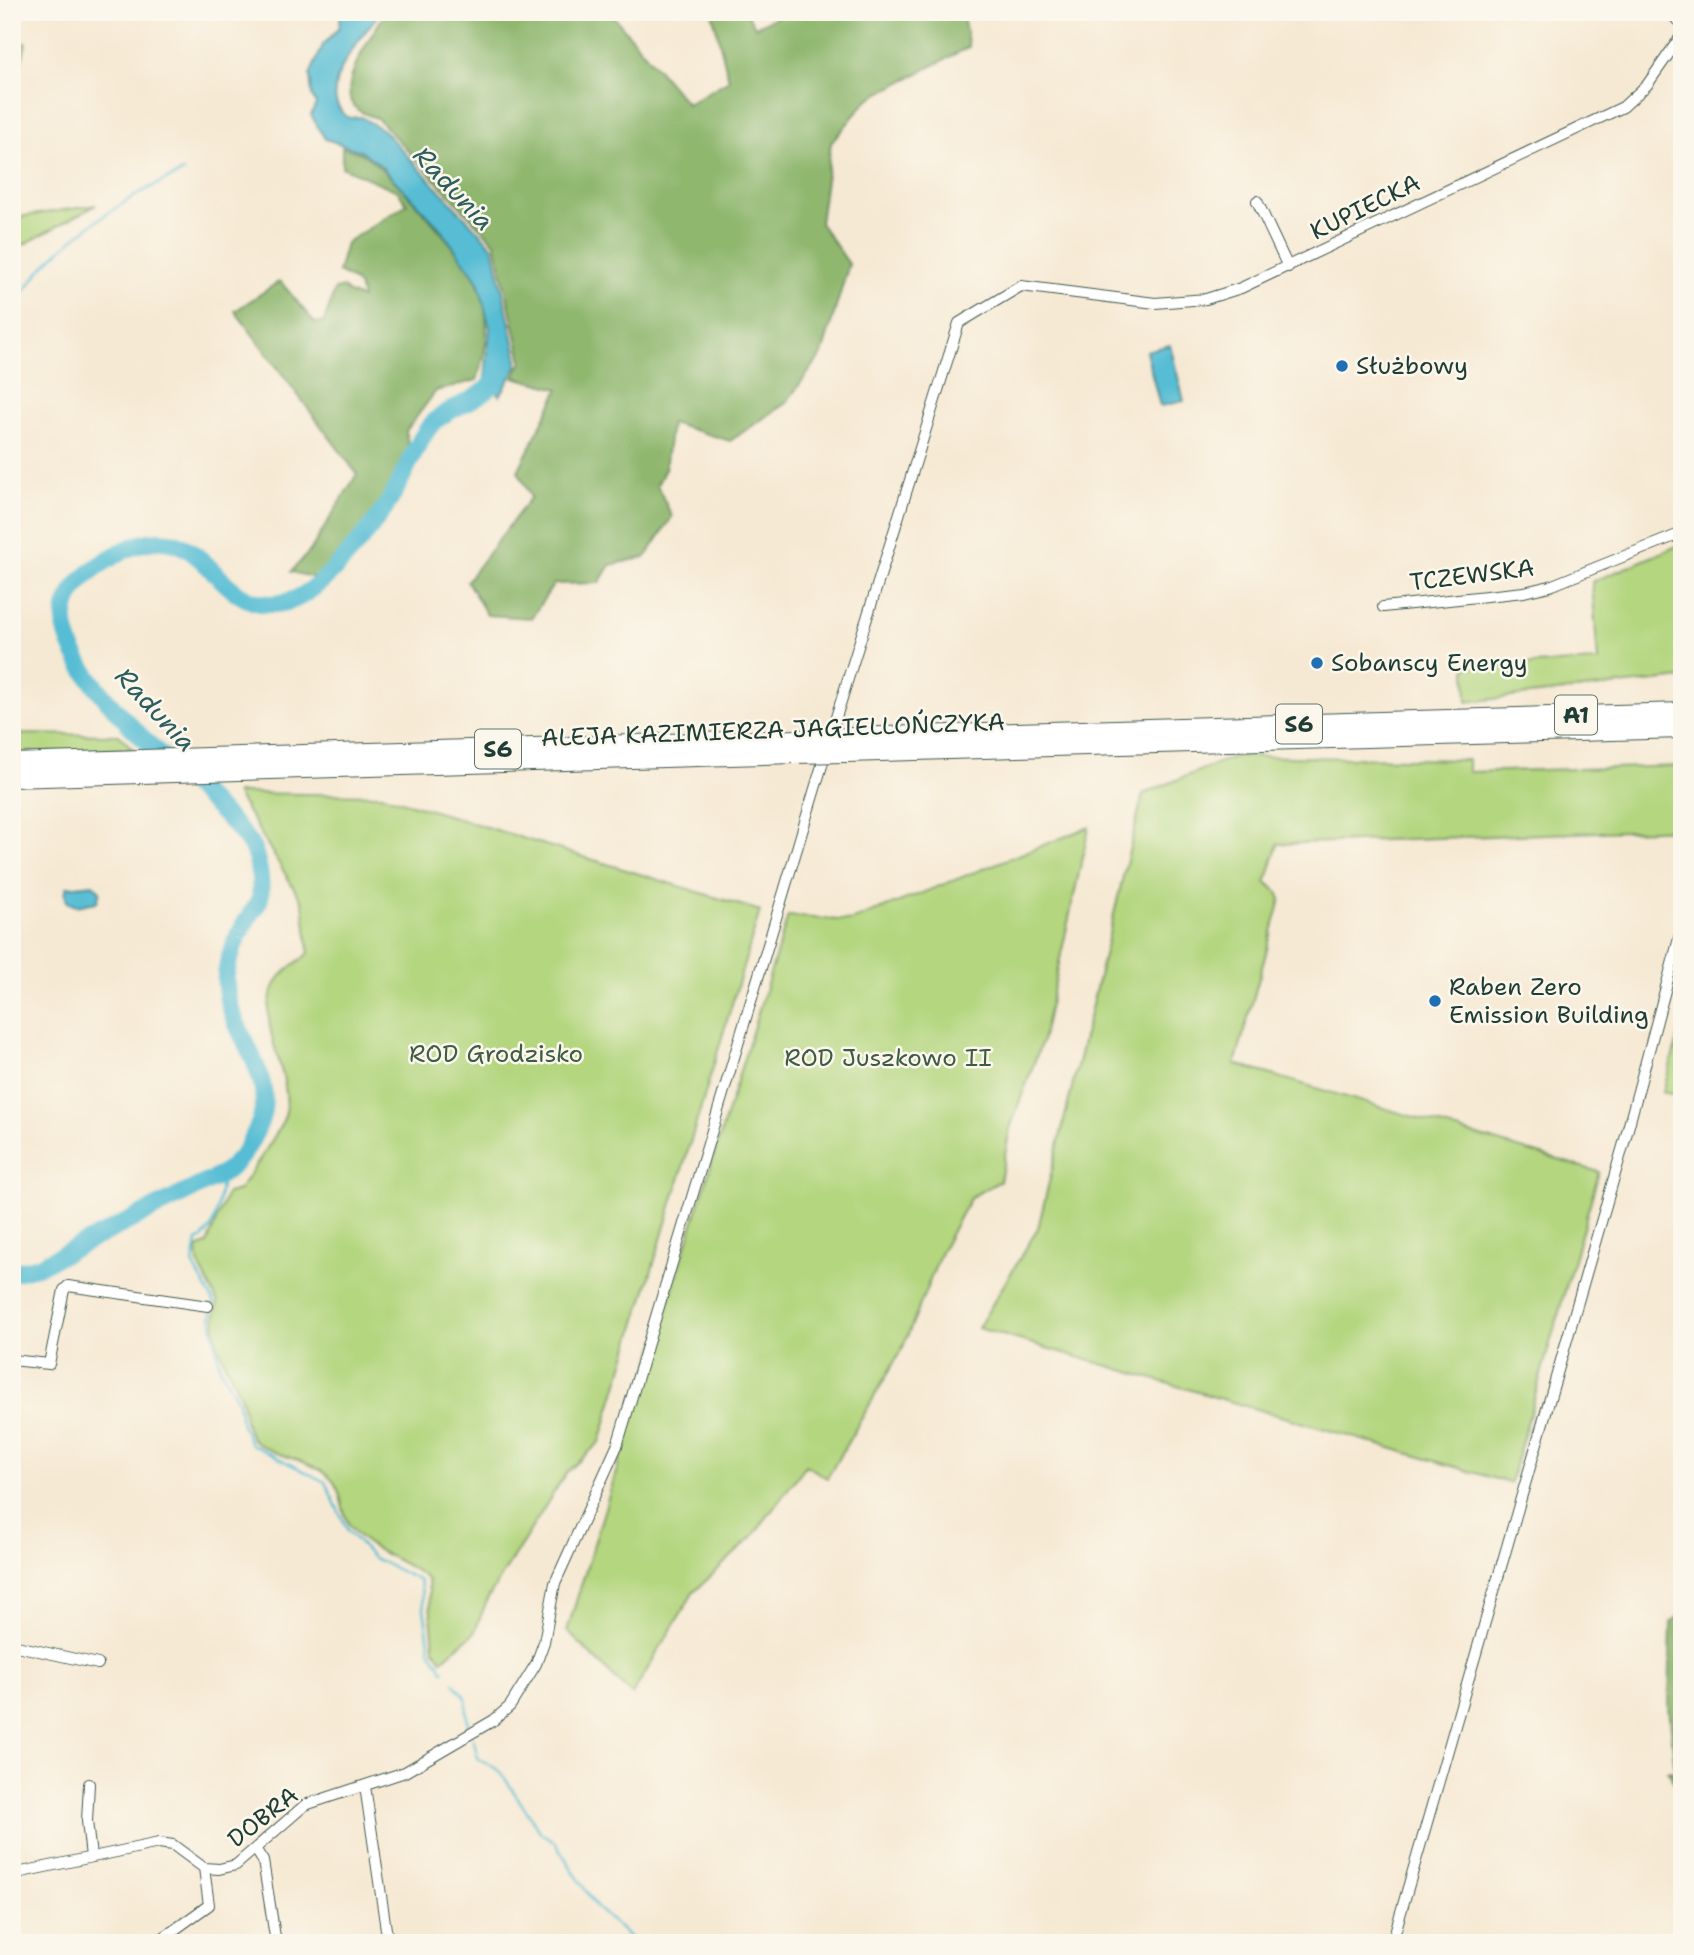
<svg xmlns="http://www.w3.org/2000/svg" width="1694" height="1955" font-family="'Shantell Sans',sans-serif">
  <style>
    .green { fill: #b4d67f; stroke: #6a8a5a; stroke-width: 2 }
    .forest { fill: #8fb76e; stroke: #577a51; stroke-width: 2 }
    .water { fill: #56bdd4; stroke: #3a7d84; stroke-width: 2 }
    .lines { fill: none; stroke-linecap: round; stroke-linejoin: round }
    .stream { stroke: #56bdd4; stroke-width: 2.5 }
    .river { stroke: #56bdd4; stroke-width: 18 }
    .minor-casing { stroke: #3f574c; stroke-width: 12 }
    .motorway-casing { stroke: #3f574c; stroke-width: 20 }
    .minor { stroke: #fff; stroke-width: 10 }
    .motorway { stroke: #fff; stroke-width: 18 }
    .motorway-bridge-casing { stroke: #3f574c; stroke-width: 20; stroke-linecap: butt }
    .motorway-bridge { stroke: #fff; stroke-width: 18 }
    .poi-dot { fill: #1f6fb2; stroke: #fbf7ec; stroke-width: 2.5 }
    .labels { text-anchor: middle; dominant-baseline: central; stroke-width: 5; stroke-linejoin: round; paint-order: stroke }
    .shield { fill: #fbf7ec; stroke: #61756b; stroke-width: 2 }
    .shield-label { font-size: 23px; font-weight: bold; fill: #1f3d34 }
    .street-label { font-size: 24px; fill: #1f3d34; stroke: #fbf7ec }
    .poi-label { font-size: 24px; fill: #1f3d34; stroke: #fbf7ec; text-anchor: start }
    .park-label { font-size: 24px; fill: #3d5c43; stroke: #fbf7ec }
    .water-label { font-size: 26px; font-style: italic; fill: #2d5d5c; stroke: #fbf7ec }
  </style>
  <rect width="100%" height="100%" fill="#fbf7ec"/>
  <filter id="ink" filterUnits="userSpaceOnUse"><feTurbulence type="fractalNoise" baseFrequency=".0143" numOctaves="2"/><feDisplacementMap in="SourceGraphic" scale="14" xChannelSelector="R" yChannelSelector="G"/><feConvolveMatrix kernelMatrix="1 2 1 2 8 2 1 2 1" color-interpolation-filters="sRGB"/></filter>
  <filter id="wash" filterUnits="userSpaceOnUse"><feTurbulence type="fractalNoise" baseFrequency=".00686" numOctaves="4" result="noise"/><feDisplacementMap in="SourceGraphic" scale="28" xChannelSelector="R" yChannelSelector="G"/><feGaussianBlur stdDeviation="1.57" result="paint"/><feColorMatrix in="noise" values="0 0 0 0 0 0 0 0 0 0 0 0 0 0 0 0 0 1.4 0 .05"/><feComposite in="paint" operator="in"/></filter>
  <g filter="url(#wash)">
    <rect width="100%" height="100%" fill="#f6e9d3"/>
    <path class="green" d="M12 40 26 43 12 103Z
      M96 205 12 251V218Z
      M1682 544V678L1467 702 1466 667 1598 661 1592 582Z
      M12 734 119 735 133 749 12 753Z
      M1235 756 1468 760V772L1682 766V829L1278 844 1266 882 1278 892 1281 899 1235 1064 1599 1172 1510 1483 978 1328 1038 1228 1143 794Z
      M236 793 382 795 760 911 600 1442 566 1473 488 1598 474 1633 442 1660 434 1648 428 1580C404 1558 370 1554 350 1526 341 1513 343 1493 333 1481 315 1459 279 1459 257 1443 243 1432 246 1412 241 1398 228 1363 207 1344 218 1302L198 1263 197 1248 207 1244 227 1193 239 1190C249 1175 284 1127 286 1112 292 1065 249 1021 280 977 287 968 300 961 309 953L303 903Z
      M1089 827 1042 1041 1010 1128 1000 1181 971 1197 961 1214 942 1250 903 1347 827 1478 806 1465 752 1537 693 1593 632 1695 567 1631 788 916 851 921Z
      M1682 1023V1097L1663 1092Z"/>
    <path class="forest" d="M386 12H610L687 104 729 80 712 12H746L755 27 787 12H962L969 47 868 99 831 143 820 223 849 264 822 354 786 403 730 441 671 423 665 469 657 485 672 517 646 557 610 565 599 583 554 584 531 618 487 615 467 581 531 497 518 471 559 389 514 377 522 361 495 243 378 119C372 116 363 114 358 110 331 91 374 32 386 12Z
      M342 147C349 149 357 151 363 154 385 166 466 257 477 281 491 312 489 349 477 380L436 391 406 431 410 458 388 503 324 580 291 572 310 551 357 474 235 311 280 281 315 323 324 322 335 289 343 287 348 293 362 298C361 283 351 278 338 272L346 243 407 204 398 191 342 167Z
      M1682 1614V1797L1668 1771 1675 1772 1669 1706 1671 1622Z"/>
    <path class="water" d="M341 12H380C362 38 310 92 349 118L361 117 383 130 493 247 517 356V366L500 396 485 378 490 328 478 281 439 227 378 163 361 151 325 139 311 115 316 104 312 96 310 75 323 45 339 28Z
      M1170 345 1184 401 1160 406 1146 351Z
      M93 884 100 891 97 902 76 906 67 902 65 893 67 887Z"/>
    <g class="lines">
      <path class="stream" d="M12 306C24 293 34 277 46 264 84 226 134 192 184 172
        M223 1174C218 1196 219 1231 197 1241L193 1264 214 1302 211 1319 220 1368 238 1401 242 1425 251 1444 325 1482 348 1531 372 1557 420 1581 430 1650 444 1671
        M454 1683 466 1698 468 1729
        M473 1738 478 1758 500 1771 541 1833 555 1842 596 1907 636 1943"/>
      <path class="river" d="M12 1273 39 1266 223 1174C242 1159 246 1151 257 1129 282 1076 230 1037 226 986 224 965 236 938 247 920 251 913 258 905 260 898 262 886 259 866 255 854 248 835 224 815 210 801 170 763 59 672 65 614 67 594 84 575 101 564 211 488 206 626 290 601 321 592 370 531 388 503 403 480 411 453 427 430 446 402 494 403 500 366"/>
    </g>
  </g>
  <g filter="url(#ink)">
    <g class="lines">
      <g class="minor-casing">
        <path id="minor" d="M1667 12 1682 23
          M1257 201 1288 267
          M1383 607 1524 592 1550 586 1682 533
          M833 727 959 323 1021 286 1155 303 1206 299 1241 288 1623 107 1647 85 1682 35
          M12 1360 49 1364 64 1290 68 1286 208 1306
          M12 1645 98 1664
          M89 1784 87 1821 91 1857
          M365 1786 388 1943
          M256 1850 263 1861 276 1943
          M12 1874 159 1843 173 1845 204 1868 219 1869 236 1865 305 1805 405 1772 494 1720 510 1706 536 1664 544 1642 555 1583 617 1446 823 762
          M156 1943 209 1905 204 1868
          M1392 1943 1626 1136 1682 927"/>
      </g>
      <g class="motorway-casing">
        <path id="motorway" d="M850 737 1682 712
          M846 753 1682 729
          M12 763 798 739
          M12 778 793 754"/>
      </g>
      <use href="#minor" class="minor"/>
      <use href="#motorway" class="motorway"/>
      <g class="motorway-bridge-casing">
        <path id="motorway-bridge" d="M798 739 850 737
          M793 754 846 753"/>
      </g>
      <use href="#motorway-bridge" class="motorway-bridge"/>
    </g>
  </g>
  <g class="poi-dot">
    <circle cx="1342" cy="366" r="7"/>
    <circle cx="1317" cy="663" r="7"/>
    <circle cx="1435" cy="1001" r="7"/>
  </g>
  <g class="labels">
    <g class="shield">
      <rect x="1555" y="695.5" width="42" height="39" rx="5"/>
      <rect x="1276" y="704.5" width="46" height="39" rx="5"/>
      <rect x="475" y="729.5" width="46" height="39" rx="5"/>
    </g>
    <g class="shield-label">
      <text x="1576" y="715">A1</text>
      <text x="1299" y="724">S6</text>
      <text x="498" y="749">S6</text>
    </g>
    <g class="street-label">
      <text transform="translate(1365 207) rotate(-26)">KUPIECKA</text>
      <text transform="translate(1472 575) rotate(-7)">TCZEWSKA</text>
      <text transform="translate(773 730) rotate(-2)">ALEJA KAZIMIERZA JAGIELLOŃCZYKA</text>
      <text transform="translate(263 1817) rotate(-38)">DOBRA</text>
    </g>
    <g class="poi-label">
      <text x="1356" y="366">Służbowy</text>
      <text x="1331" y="663">Sobanscy Energy</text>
      <text x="1449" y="987">Raben Zero<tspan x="1449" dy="28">Emission Building</tspan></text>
    </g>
    <g class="park-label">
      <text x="496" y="1054">ROD Grodzisko</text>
      <text x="888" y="1058">ROD Juszkowo II</text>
    </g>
    <g class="water-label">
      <text transform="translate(454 188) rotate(47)">Radunia</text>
      <text transform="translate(156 709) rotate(47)">Radunia</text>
    </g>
  </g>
  <rect width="1694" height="1955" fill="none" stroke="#fbf7ec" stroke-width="42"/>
</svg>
